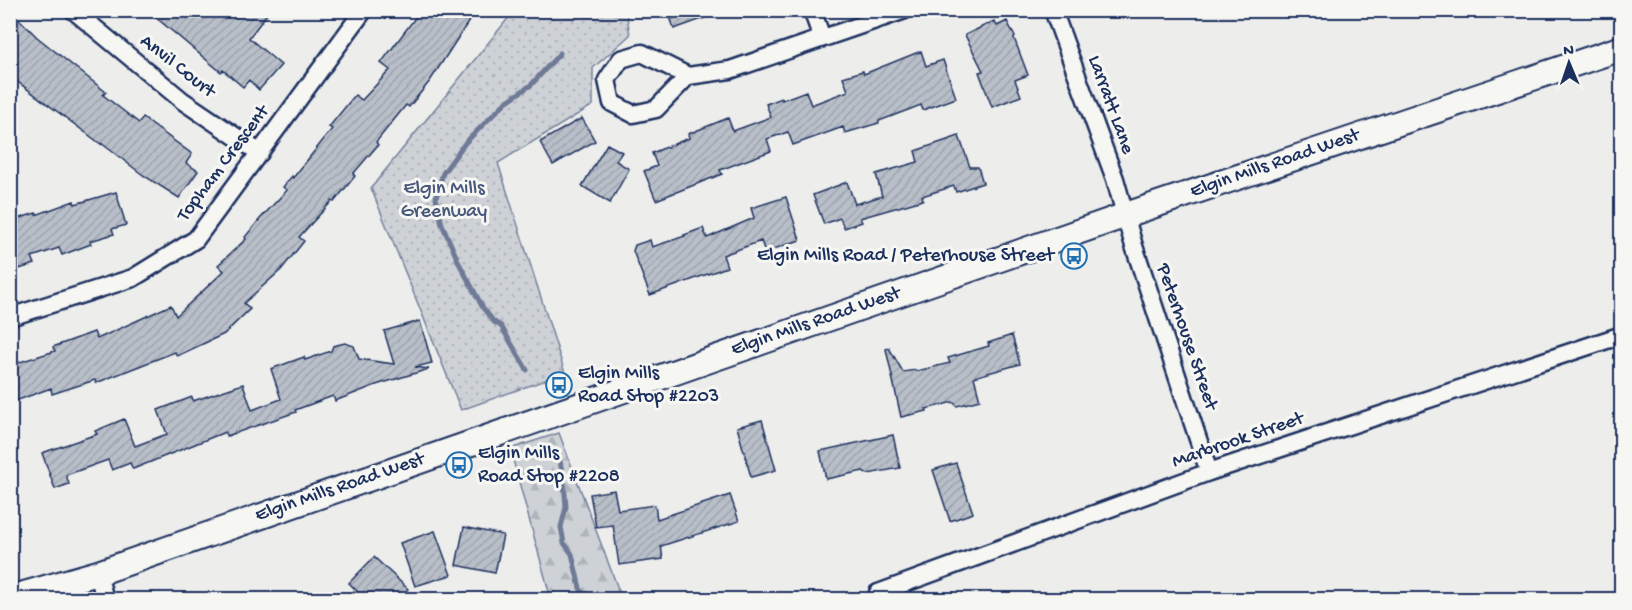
<svg xmlns="http://www.w3.org/2000/svg" width="1632" height="610" font-family="'Gochi Hand',sans-serif">
  <style>
    .grass { fill: url(#grass-dots); stroke: #74809a; stroke-width: 1.5 }
    .forest { fill: url(#forest-firs); stroke: #74809a; stroke-width: 1.5 }
    .lines { fill: none; stroke-linecap: round; stroke-linejoin: round }
    .stream { stroke: #6e7a96; stroke-width: 5 }
    .building { fill: url(#building-hatch); stroke: #1b2f5e; stroke-width: 1.5 }
    .street-casing { stroke: #1b2f5e; stroke-width: 21 }
    .secondary-casing { stroke: #1b2f5e; stroke-width: 28 }
    .street { stroke: #f6f6f2; stroke-width: 16 }
    .secondary { stroke: #f6f6f2; stroke-width: 24 }
    .labels { text-anchor: middle; dominant-baseline: central; stroke-width: 6; stroke-linejoin: round; paint-order: stroke }
    .street-label { font-size: 20px; fill: #1b2f5e; stroke: #f6f6f2 }
    .park-label { font-size: 20px; fill: #48587c; stroke: #f6f6f2 }
    .poi-label { font-size: 20px; fill: #1b2f5e; stroke: #f6f6f2; text-anchor: start }
  </style>
  <defs>
    <pattern id="grass-dots" width="8" height="8" patternUnits="userSpaceOnUse" patternTransform="scale(1.5)"><rect width="8" height="8" fill="#ced2d7"/><path d="M2 2h.1M6 6h.1" fill="none" stroke="#b0b5bb" stroke-width="1.8" stroke-linecap="round"/></pattern>
    <pattern id="forest-firs" width="22" height="20" patternUnits="userSpaceOnUse" patternTransform="scale(1.5)"><rect width="22" height="20" fill="#ced2d7"/><path d="M5 1l3.5 6h-7zM16 11l3.5 6h-7z" fill="#b0b5bb"/></pattern>
    <pattern id="building-hatch" width="6" height="6" patternUnits="userSpaceOnUse" patternTransform="scale(1.5)"><rect width="6" height="6" fill="#b9bfc8"/><path d="M-1 1l2-2M0 6l6-6M5 7l2-2" fill="none" stroke="#9ea4ae"/></pattern>
  </defs>
  <rect width="100%" height="100%" fill="#edeeec"/>
  <filter id="ink" filterUnits="userSpaceOnUse"><feTurbulence type="fractalNoise" baseFrequency=".0167" numOctaves="2"/><feDisplacementMap in="SourceGraphic" scale="12" xChannelSelector="R" yChannelSelector="G"/><feConvolveMatrix kernelMatrix="1 2 1 2 8 2 1 2 1" color-interpolation-filters="sRGB"/></filter>
  <g filter="url(#ink)">
    <path class="grass" d="M514 11H626L630 35 593 68V105L498 163 565 373 461 410 371 188Z"/>
    <path class="forest" d="M559 433 622 599H551L510 449Z"/>
    <g class="lines">
      <path class="stream" d="M527 370 501 326 494 322 483 308 459 263 442 224 436 198 443 173 465 143 506 102 531 85 560 53
        M558 451 564 482 566 507 561 527 564 543 572 554 580 588 586 600"/>
    </g>
    <path class="building" d="M10 10 37 37 106 92 103 95 139 123 143 118 192 154 186 163 198 171 179 198 143 175 101 143 102 145 10 76Z
      M147 10H214L224 19 231 10H270L249 38 281 65 259 90 249 80 243 87 223 70 221 72Z
      M421 10H476L430 81 409 107 406 105 376 142 378 145 353 174 355 176 334 202 332 201 299 237 304 241 281 270 244 303 250 309 224 334 177 356 175 352 96 383 95 380 52 394 51 388 10 403V365L55 351 53 347 94 332 97 339 171 305 176 316 224 271 218 265 246 239 245 237 260 219 287 190 283 187 292 176 293 178 332 129 329 127 355 95 362 100 390 70 381 63Z
      M668 10H715L716 14 674 29Z
      M994 21 997 26 1007 21 1015 37 1014 38 1028 75 1015 80 1021 96 992 107 979 72 983 71 965 35Z
      M921 51 926 66 943 60 956 98 923 110 921 105 879 121V123L845 133 843 127 793 145 788 132 767 139 771 151 720 170 722 174 656 200 644 171 657 166 652 153 689 138 688 134 728 118 733 131 771 117 766 104 782 98V100L806 91 811 105 848 91 843 77 863 71 864 74Z
      M582 118 595 141 553 165 540 142Z
      M959 136 970 167H978L983 183 956 192 954 186 922 196 923 200 860 218 862 222 844 228 840 218 824 224 813 195 847 182 855 204 882 196 876 174 918 162 915 151Z
      M607 144 622 152 616 161 629 169 610 203 582 186Z
      M116 192 126 225 112 229 114 234 90 241 91 244 62 255 59 248 32 257 35 264 19 269 10 241V221L36 213V215L74 201 75 204Z
      M786 197 800 240 765 252 761 241 723 255 727 267 650 295 633 251 635 245 650 240 652 247 685 236 684 235 703 228 707 238 754 218 751 208Z
      M420 321 432 363 415 367 429 369 376 385 335 401 333 396 295 410 296 412 227 436 225 432 133 469 130 463 112 470 108 460 66 475 69 484 55 489 42 453 97 434 95 431 124 419 135 446 167 434 158 410 192 397 193 401 243 384 252 410 281 399 271 369 304 357 305 360 331 351 333 346 345 343 354 346 359 359 394 364 384 331Z
      M1012 335 1020 364 974 377 980 400 957 406 953 402 926 409 927 411 901 417 886 349 889 348 903 372 916 370 917 371 950 363 948 358 989 346 988 343Z
      M762 420 776 470 751 477 737 427Z
      M893 435 900 468 868 474 863 471 826 479 820 451Z
      M956 463 973 513 950 521 933 470Z
      M614 490 618 510 655 505 657 519 730 495 739 521 661 546 663 559 619 565 613 525 596 527 590 494Z
      M464 527 503 535 495 573 456 565Z
      M435 531 451 575 415 586 400 543Z
      M374 557 408 589 398 600H366L349 583Z"/>
    <g class="lines">
      <g class="street-casing">
        <path id="street" d="M73 10 183 101 260 153
          M812 10 822 38
          M1053 10 1115 179 1134 246 1209 472
          M688 76 656 109 633 114 612 103 607 80 621 59 642 53 688 76 730 70 905 10
          M10 317 133 278 196 239 364 10
          M98 573 105 600
          M881 600 878 593 1209 472 1622 335"/>
      </g>
      <g class="secondary-casing">
        <path id="secondary" d="M10 598 98 573 1155 205 1622 48"/>
      </g>
      <use href="#street" class="street"/>
      <use href="#secondary" class="secondary"/>
    </g>
  </g>
  <defs>
    <g id="bus-ring" transform="scale(1.35)"><circle r="9.5" fill="#f6f6f2" stroke="#1f6fb2" stroke-width="1.5"/><path d="M-5-6H5V4H4V6H2V4H-2V6H-4V4H-5ZM-3.5-4V0h7V-4ZM-3.5 1.2v1.5H-2V1.2ZM2 1.2v1.5H3.5V1.2Z" fill="#1f6fb2"/></g>
  </defs>
  <g fill-rule="evenodd">
    <use href="#bus-ring" x="1074" y="256"/>
    <use href="#bus-ring" x="559" y="385"/>
    <use href="#bus-ring" x="459" y="465"/>
  </g>
  <g class="labels">
    <g class="street-label">
      <text transform="translate(177 67) rotate(38)">Anvil Court</text>
      <text transform="translate(1110 105) rotate(70)">Larratt Lane</text>
      <text transform="translate(224 164) rotate(-53)">Topham Crescent</text>
      <text transform="translate(1275 164) rotate(-19)">Elgin Mills Road West</text>
      <text transform="translate(816 322) rotate(-19)">Elgin Mills Road West</text>
      <text transform="translate(1186 337) rotate(71)">Peterhouse Street</text>
      <text transform="translate(1238 441) rotate(-19)">Marbrook Street</text>
      <text transform="translate(340 488) rotate(-19)">Elgin Mills Road West</text>
    </g>
    <g class="park-label">
      <text x="444" y="189">Elgin Mills<tspan x="444" dy="23">Greenway</tspan></text>
    </g>
    <g class="poi-label">
      <text x="1054" y="256" text-anchor="end">Elgin Mills Road / Peterhouse Street</text>
      <text x="578" y="374">Elgin Mills<tspan x="578" dy="23">Road Stop #2203</tspan></text>
      <text x="478" y="454">Elgin Mills<tspan x="478" dy="23">Road Stop #2208</tspan></text>
    </g>
  </g>
  <rect width="1632" height="610" fill="none" stroke="#f6f6f2" stroke-width="36"/>
  <rect x="18" y="18" width="1596" height="574" fill="none" stroke="#1b2f5e" stroke-width="2" filter="url(#ink)"/>
  <g transform="translate(1569 63) rotate(358)" stroke="#f6f6f2" stroke-width="4.5" paint-order="stroke">
  <path d="M0-4.5L10 22L0 15L-10 22Z" fill="#1b2f5e"/>
  <text y="-9" font-size="16" font-weight="bold" text-anchor="middle" fill="#1b2f5e">N</text>
  </g>
</svg>
